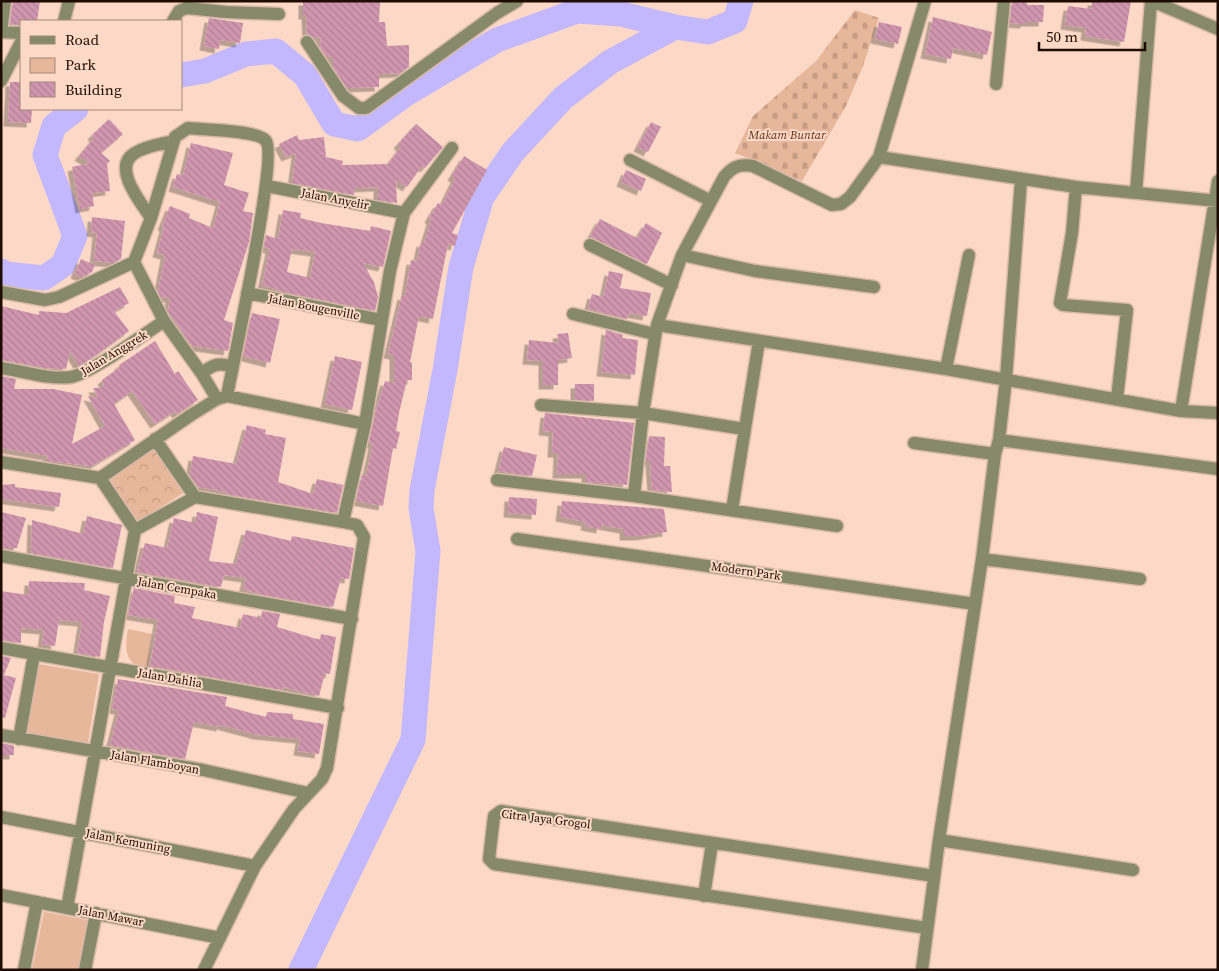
<svg xmlns="http://www.w3.org/2000/svg" width="1219" height="971" font-family="'Source Serif 4',serif">
  <style>
    .green { fill: #e7b79b }
    .cemetery { fill: url(#cemetery-stones) }
    .park { fill: url(#park-crowns) }
    .lines { fill: none; stroke-linecap: round; stroke-linejoin: round }
    .river { stroke: #c3b8fd; stroke-width: 25 }
    .building { fill: url(#building-back-hatch); fill-rule: evenodd; filter: url(#shadow) }
    .minor-casing { stroke: #d8b8a7; stroke-width: 15 }
    .minor { stroke: #87896b; stroke-width: 12 }
    .labels { text-anchor: middle; dominant-baseline: central; stroke-width: 4; stroke-linejoin: round; paint-order: stroke }
    .park-label { font-size: 12px; font-style: italic; fill: #5d3114; stroke: #fcd9c6 }
    .street-label { font-size: 12px; fill: #1e0c02; stroke: #fcd9c6 }
  </style>
  <defs>
    <pattern id="cemetery-stones" width="16" height="16" patternUnits="userSpaceOnUse" patternTransform="scale(1.25)"><rect width="16" height="16" fill="#e7b79b"/><path d="M2 7V4a2 2 0 0 1 4 0v3zM10 15v-3a2 2 0 0 1 4 0v3z" fill="#c69c84"/></pattern>
    <pattern id="park-crowns" width="20" height="18" patternUnits="userSpaceOnUse" patternTransform="scale(1.25)"><rect width="20" height="18" fill="#e7b79b"/><path d="M2 6a3 3 0 1 1 6 0M12 15a3 3 0 1 1 6 0" fill="none" stroke="#c69c84"/></pattern>
    <pattern id="building-back-hatch" width="6" height="6" patternUnits="userSpaceOnUse" patternTransform="scale(1.25)"><rect width="6" height="6" fill="#d096af"/><path d="M-1 5l2 2M0 0l6 6M5-1l2 2" fill="none" stroke="#b28095"/></pattern>
    <filter id="shadow"><feDropShadow dx="-4.5" dy="4.5" stdDeviation="0" flood-color="#0004"/></filter>
  </defs>
  <rect width="100%" height="100%" fill="#fcd9c6"/>
  <path class="green" d="M128 629 152 634 147 671C125 663 124 650 128 629Z
    M38 664 99 674 88 743 27 733Z
    M44 912 88 920 79 970H32Z"/>
  <path class="cemetery" d="M855 10 879 18 863 66 846 106 802 181 735 153 753 116 816 61Z"/>
  <path class="park" d="M154 449 183 493 138 522 109 478Z"/>
  <g class="lines">
    <path class="river" d="M181 75 205 71 246 54 276 51 305 75 334 124 358 129 406 94 497 40 577 11 621 14 675 27 708 32 735 21 741 1
      M1 271 6 274 44 278 63 265 75 236 45 155 54 126 76 109
      M301 970 413 740 428 551 421 508 422 490 445 370 461 267 482 197 513 152 563 98 610 62 675 27"/>
  </g>
  <path class="building" d="M13 1H40L37 21H21V25L10 24Z
    M303 1H380L379 22H385L387 46 409 45V67L400 73 379 74V87L347 88 333 67V57H327L320 47 321 37 314 38 307 34 306 15H303Z
    M1012 1H1027V5H1044L1043 22H1025V24L1010 23Z
    M1092 1H1131L1124 42 1085 36 1086 28 1065 25 1068 6 1092 9Z
    M933 17 992 32 987 55 953 48 951 59 925 54Z
    M209 18 243 23 240 43 220 40 219 49 204 46Z
    M879 22 902 27 898 44 875 39Z
    M10 82H21V109H32L31 123 8 122Z
    M109 119 123 134 101 153 110 161 107 164 110 191 92 193 94 206 80 209 72 167 90 163 79 156 94 138 92 135Z
    M651 122 661 127 648 152 638 147Z
    M416 124 443 147 425 168 422 166 407 187 396 180 397 203 378 200V187L355 188 354 195 292 183 296 153 286 157 279 144 297 135 299 140 324 137 326 157 343 161 342 165 388 164 401 147 398 144Z
    M191 143 233 153 224 185 249 193 243 211 253 213 249 242 224 320 233 323 228 351 192 346 168 311 170 298 161 297 158 292 165 255 157 253 164 227 162 226 170 206 190 214 189 218 213 228 220 202 173 187 177 174 183 176Z
    M464 156 487 170 452 233 458 235 455 246 448 244 433 319 419 316 410 362 412 363V380H407L399 413 396 431 400 432 396 449 393 448 383 506 356 501 362 475 366 476 373 444 369 443 376 410 385 381 394 383V355L388 354 402 295 405 296 411 260 417 261 421 242 424 243 431 220 429 218 438 203 442 205 455 178 452 176Z
    M626 170 646 179 641 191 621 182Z
    M283 210 301 213 300 218 321 223 370 231 371 226 391 231 383 267 363 263 374 282 378 297 375 311 288 293 262 285 270 249 264 247 266 235 278 239ZM292 249 315 252 310 278 287 272Z
    M92 217 125 221 121 259 113 263 94 261 97 233 91 232Z
    M600 219 637 238 646 223 662 233 647 264 590 237Z
    M81 259 95 265 92 272 82 277 75 274Z
    M609 271 623 274 620 288 651 293 647 316 629 313 627 319 588 309 592 294 603 297Z
    M120 287 129 303 114 311 129 331 86 362 79 366 70 351 66 369 46 368 1 360V306L39 315V311L66 313Z
    M252 313 280 319 270 363 243 356Z
    M606 330 623 335 622 338 638 340 635 375 601 372Z
    M568 333 572 358 558 360V385H543V361L527 360 529 340 559 343 557 334Z
    M155 341 175 374 178 371 198 400 177 414 175 411 155 424 132 391 114 404 135 440 92 466 47 461 48 456 1 448V376L16 379 14 389H53L82 395 72 444 105 426 88 396 98 398 93 388H102L104 384 102 380 120 367 119 365Z
    M335 356 362 362 352 410 325 404Z
    M575 384H594V401L575 400Z
    M545 413 634 423 627 485 586 482V474H557L558 453H552L553 432 543 431Z
    M247 425 266 430 265 434 286 438 278 482 313 494 317 479 343 485 337 513 226 494V492L198 487 190 475 193 456 236 464Z
    M649 436 665 437 664 466H670L672 492 652 490 650 461 646 460Z
    M504 447 537 455 532 476 498 471Z
    M15 484V487L61 493 59 507 1 499V485Z
    M509 497 537 499 536 515 508 513Z
    M562 501 664 509 667 532 640 536H624V529L601 525V529L585 526 586 522 560 517Z
    M1 512 26 518 17 548H3Z
    M197 512 218 517 209 561 236 564 246 530 291 541 292 536 354 548 349 579 341 578 333 607 263 595 243 589 246 578 224 575 221 587 137 572 145 543 167 548 174 518 195 523Z
    M87 516 122 525 113 568 31 553 32 520 83 534Z
    M29 581 85 583 84 590 110 596 104 622 100 657 77 653 82 622 59 620 55 646 42 644 44 630 21 628V643L1 640V591L28 595Z
    M134 588 175 596 174 603 195 607 192 618 240 628 243 614 261 618 262 611 280 614 277 627 320 640 321 634 336 637 330 674 325 673 319 696 283 687 282 690 150 666 158 620 128 615Z
    M1 656 11 658 4 675 16 678 5 718 1 717Z
    M118 679 227 697 225 706 266 717 267 712 293 714V719L324 724 319 754 298 751 300 739 258 735 221 725V727L194 722 185 759 110 745 119 710 112 709Z
    M2 743 14 746V755H2Z"/>
  <g class="lines">
    <g class="minor-casing">
      <path id="minor" d="M5 1 1 32 21 33
        M1152 1 1218 29
        M64 21 69 1
        M173 21 179 11 187 8 226 12 279 14
        M307 42 343 96 359 108H366L497 13 517 1
        M1 81 21 42
        M996 84 1004 1
        M879 157 1076 187 1218 201
        M630 160 711 201
        M267 186 404 213
        M1076 187 1072 233 1060 303 1063 305 1127 310 1117 399
        M1136 193 1151 1
        M151 218C141 203 111 167 135 153 146 146 161 144 174 141
        M590 245 672 285
        M682 255 755 271 874 287
        M134 262 164 321 202 374 217 399
        M1 292 45 300 59 297 134 262 151 218 175 137 188 128C203 130 258 130 266 141 278 158 233 363 227 396
        M247 293 381 320
        M573 314 654 334
        M657 325 946 369 1181 411 1218 413
        M1 368C23 371 49 380 71 377 90 374 146 333 164 321
        M946 369 969 255
        M202 374C212 364 220 362 232 367
        M541 405 643 413 744 429
        M1181 411 1218 181
        M155 439 195 497
        M999 440 1218 469
        M914 443 995 454
        M1 462 100 478 191 415 217 399 227 396 365 424
        M497 480 634 496 837 526
        M634 496 643 413 657 325 682 255 724 177C733 166 740 164 753 166L832 205 841 204 850 197 879 157 925 1
        M732 510 759 341
        M135 530 195 497 343 522
        M517 539 975 604
        M1 556 352 619
        M982 559 1140 579
        M1 648 338 708
        M1 735 203 770 308 793
        M19 739 34 654
        M1 817 255 866
        M939 840 1133 870
        M1 895 220 938
        M704 896 712 843
        M67 908 135 530 100 478
        M927 928 494 864 489 859 494 816 501 811 934 876
        M24 970 37 902
        M85 970 96 913
        M204 970 255 866 294 809 322 779 327 768 364 537 357 525 343 522 365 424 390 271 404 213 452 148
        M922 970 939 840 982 559 995 454 999 440 1006 379 1021 180"/>
    </g>
    <use href="#minor" class="minor"/>
  </g>
  <g class="labels">
    <g class="park-label">
      <text x="787" y="135">Makam Buntar</text>
    </g>
    <g class="street-label">
      <text transform="translate(335 199) rotate(11)">Jalan Anyelir</text>
      <text transform="translate(314 307) rotate(11)">Jalan Bougenville</text>
      <text transform="translate(114 353) rotate(-31)">Jalan Anggrek</text>
      <text transform="translate(746 571) rotate(8)">Modern Park</text>
      <text transform="translate(177 588) rotate(10)">Jalan Cempaka</text>
      <text transform="translate(170 678) rotate(10)">Jalan Dahlia</text>
      <text transform="translate(155 762) rotate(10)">Jalan Flamboyan</text>
      <text transform="translate(546 819) rotate(7)">Citra Jaya Grogol</text>
      <text transform="translate(128 841) rotate(11)">Jalan Kemuning</text>
      <text transform="translate(111 916) rotate(11)">Jalan Mawar</text>
    </g>
  </g>
  <rect width="1219" height="971" fill="none" stroke="#1e0c02" stroke-width="5"/>
  <rect x="20" y="20" width="162" height="90" fill="#fcd9c6" stroke="#a38778"/>
  <rect x="30" y="36" width="25" height="8" fill="#87896b" stroke="#a38778"/>
  <text x="65" y="45" font-size="15" fill="#1e0c02">Road</text>
  <rect x="30" y="58" width="25" height="15" fill="#e7b79b" stroke="#a38778"/>
  <text x="65" y="70" font-size="15" fill="#1e0c02">Park</text>
  <rect x="30" y="82" width="25" height="15" fill="url(#building-back-hatch)" stroke="#a38778"/>
  <text x="65" y="95" font-size="15" fill="#1e0c02">Building</text>
  <path d="M1039 42v8h106v-8" fill="none" stroke="#1e0c02" stroke-width="2.5"/>
  <text x="1046" y="42" font-size="15" fill="#1e0c02" stroke="#fcd9c6" stroke-width="4" paint-order="stroke">50 m</text>
</svg>
